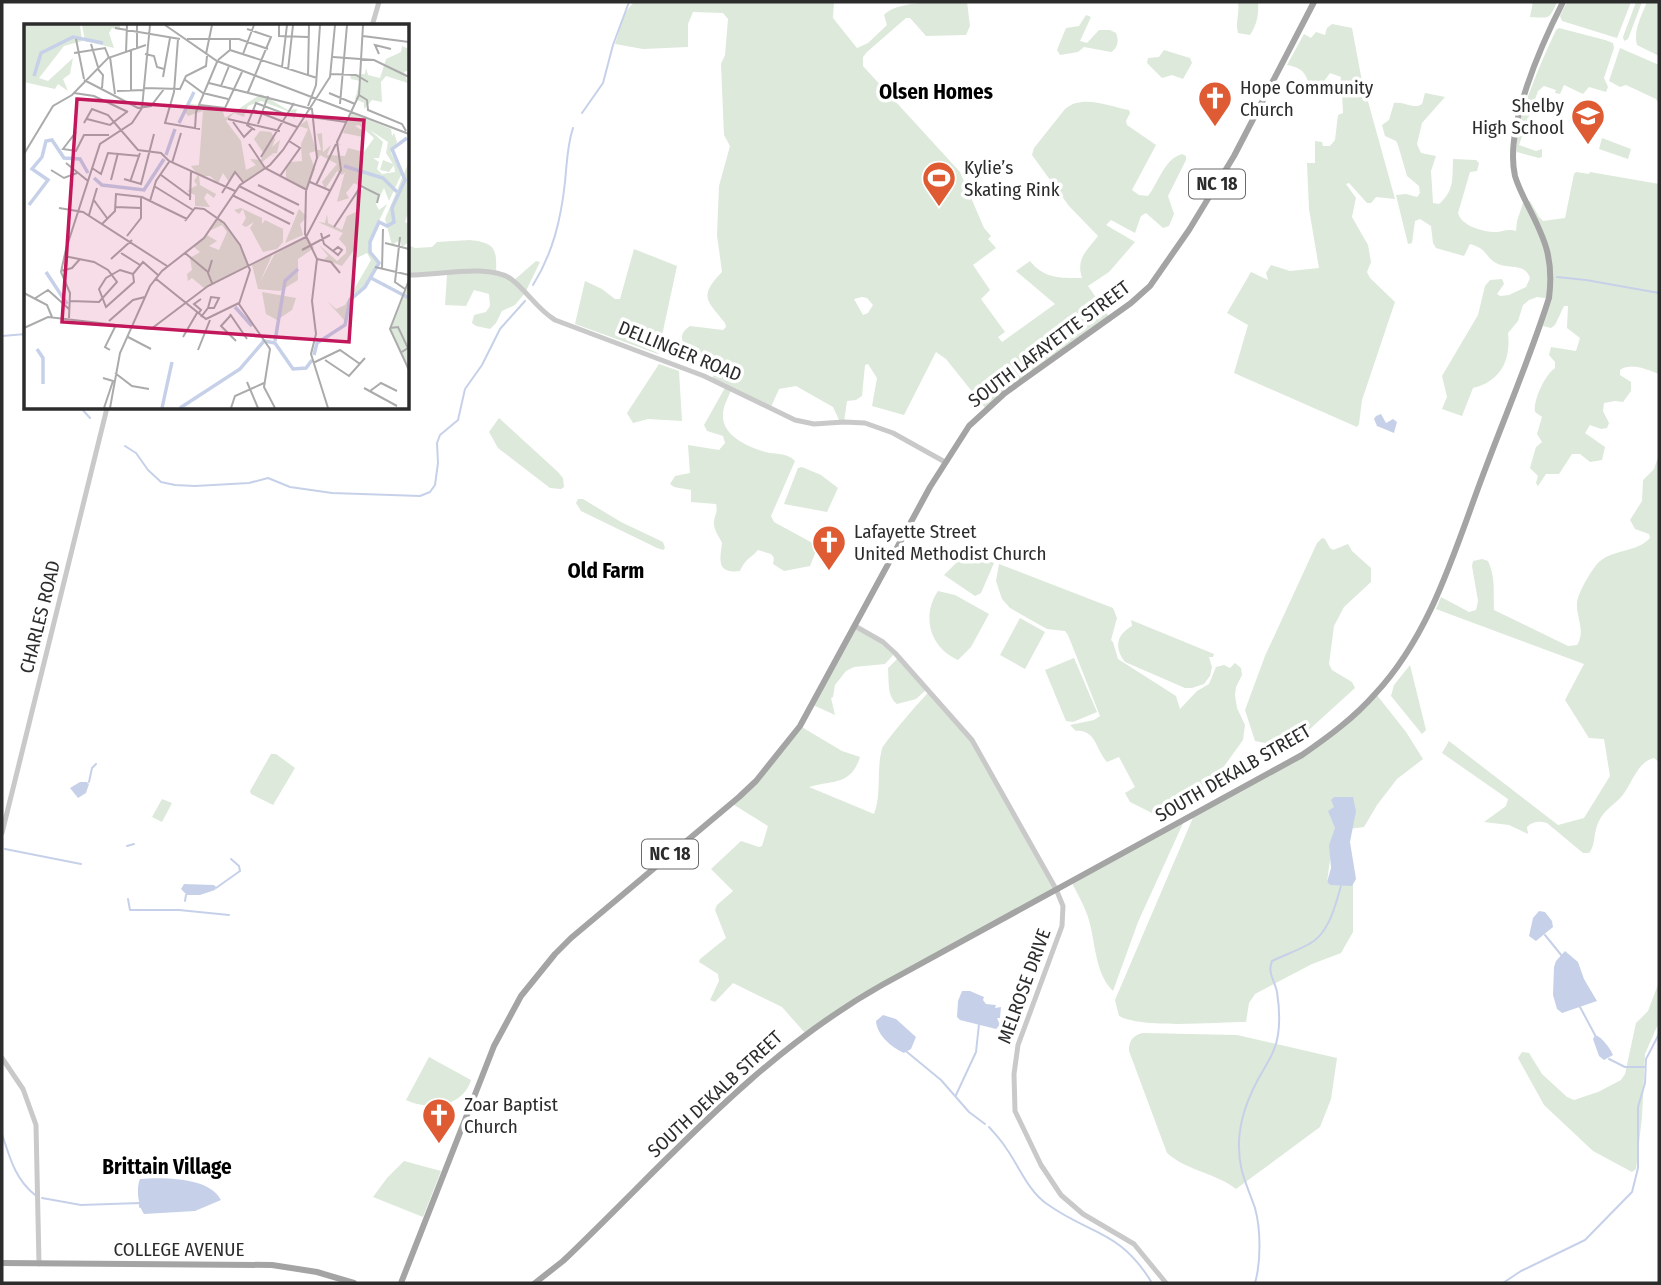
<svg xmlns="http://www.w3.org/2000/svg" width="1661" height="1285" font-family="'Fira Sans Condensed',sans-serif">
  <style>
    .green { fill: #dde9da; fill-rule: evenodd }
    .water { fill: #c6d1e9 }
    .lines { fill: none; stroke-linecap: round; stroke-linejoin: round }
    .stream { stroke: #c6d1e9; stroke-width: 2 }
    .minor { stroke: #c9c9c9; stroke-width: 5 }
    .major { stroke: #a4a4a4; stroke-width: 6 }
    .labels { text-anchor: middle; dominant-baseline: central; stroke-width: 7; stroke-linejoin: round; paint-order: stroke }
    .shield { fill: #fff; stroke: #6b6b6b; stroke-width: 2 }
    .shield-label { font-size: 18px; font-weight: bold; fill: #2c2c2c }
    .poi-label { font-size: 19px; fill: #2c2c2c; stroke: #fff; text-anchor: start }
    .street-label { font-size: 19px; fill: #2c2c2c; stroke: #fff }
    .neighbourhood-label { font-size: 21px; font-weight: bold; fill: #000; stroke: #fff }
    .inset-river { fill: none; stroke: #c6d1e9; stroke-width: 3.5 }
    .inset-road { fill: none; stroke: #ababab; stroke-width: 2 }
    .view { fill: #c2185b; fill-opacity: 0.15; stroke: #c2185b; stroke-width: 3.5 }
    .inset-edge { fill: none; stroke: #2c2c2c; stroke-width: 3.5 }
  </style>
  <rect width="100%" height="100%" fill="#fff"/>
  <path class="green" d="M634 2H834L833 18 857 48 868 43 887 25 884 15C896 0 946 2 967 2L970 26 966 35 926 36 910 18H906L867 52 863 57V66L960 172 984 228 991 236 988 239 996 248 973 265 990 290 981 299 1005 332 998 337 1002 342 1055 304 1016 271 1030 261C1044 279 1061 278 1082 278 1076 258 1086 252 1098 236L1069 206 1032 155 1034 148 1065 109C1082 94 1108 106 1129 110L1130 113 1126 121 1127 125 1156 145 1132 190 1139 195 1148 196C1159 182 1164 159 1182 154L1186 156V160L1168 196 1174 214 1169 226 1163 228 1146 213 1141 216 1135 233 1111 220 1106 225 1135 242 1109 272 1088 286 1110 318 986 409 946 359 936 352 904 415 872 406 877 378 868 364 865 365 862 396 856 400 847 401 844 422H840L833 407 796 386 779 389 771 407 732 388C729 396 723 406 723 414 721 437 752 449 770 453 779 454 789 454 795 461L771 516 774 522 818 546 810 566 784 571 773 564 774 558 771 554 758 550C750 559 746 558 740 571 716 574 720 560 722 543 719 536 713 530 714 521 715 514 718 512 716 504L691 502V490L674 487 670 484 675 476 690 473 688 445 719 450 725 443 723 436 707 431 704 425 726 386 712 380 715 367C702 359 666 342 690 326L723 330 726 327 725 323C707 300 698 297 722 272L717 235 719 186 730 146 724 135 721 64 725 55 728 19 723 13 693 12 688 24V47L643 49 615 44C622 25 620 17 634 2ZM862 297 867 298 873 305 868 313 863 315 854 299Z
    M1238 2H1258C1259 14 1257 25 1250 35L1238 33C1235 22 1240 13 1238 2Z
    M1533 2H1557C1549 20 1550 18 1530 17Z
    M1567 2H1631L1617 38 1562 21 1560 16Z
    M1636 2H1642L1628 39 1624 41 1623 37Z
    M1647 2H1659V56L1637 45C1633 30 1642 15 1647 2Z
    M1086 15 1091 17 1080 41 1087 43 1099 30H1110L1116 33C1119 40 1118 48 1111 52L1084 47 1078 52 1060 55 1057 50 1066 28 1079 26Z
    M1332 24 1352 28 1361 76 1395 199 1376 197 1371 203H1367L1349 183 1346 184 1356 198 1352 217 1368 245 1371 262 1367 272 1370 278 1395 302 1362 400 1359 424 1357 427 1234 373 1248 325 1227 313 1251 272 1268 280 1266 273 1271 265 1290 271 1319 268 1309 209 1307 163H1315V141L1322 142 1323 146H1330L1335 140 1338 115 1343 113 1342 93 1339 92 1341 77 1330 73 1317 91 1310 88C1306 73 1303 68 1287 65L1304 34 1311 38 1316 32 1325 35 1327 28Z
    M1559 28 1605 40 1613 43 1614 48 1604 78 1608 87 1606 92 1589 87 1583 94 1564 85 1560 94 1555 93 1556 90 1544 86 1538 91 1519 145 1536 151 1542 149V157L1539 158 1517 152C1512 126 1544 56 1556 30Z
    M1620 48 1659 65V104L1656 99 1626 85 1620 87 1609 81Z
    M1164 50 1190 58 1192 63 1183 79 1172 75 1162 78 1147 63 1148 58 1159 57Z
    M1425 93 1445 97 1422 123 1417 144 1421 153 1436 156 1431 171 1433 203 1439 204C1455 190 1452 178 1453 159L1476 160 1479 163 1477 171 1470 172 1458 213C1461 225 1480 231 1493 232 1502 233 1506 228 1516 231L1517 221 1523 203 1530 201 1539 217 1543 221 1565 218 1574 174 1576 172 1589 174 1590 172 1659 184V374C1647 370 1632 362 1620 370V375L1631 382V391L1623 402 1615 401 1604 403 1603 411 1609 423 1607 428 1601 429 1590 425 1585 433 1605 447 1602 460 1590 462 1580 454H1572L1559 474H1546L1538 486 1536 483 1538 476 1530 468 1536 447 1542 442 1537 434 1542 417 1535 412C1533 400 1545 375 1555 368V362L1549 355 1551 347 1576 351 1580 338 1567 328 1568 306H1564L1555 325 1551 328 1543 326 1552 299 1537 297 1529 300 1523 305 1518 321 1508 333C1511 360 1501 381 1473 388L1462 416 1442 409 1447 397 1442 376 1478 315 1485 286 1490 280 1502 279 1504 284 1497 294 1500 296 1509 295 1526 287 1530 278C1525 262 1509 270 1496 263 1484 256 1488 249 1470 244L1464 256 1436 248 1433 243 1431 226 1420 219 1415 221 1412 243 1408 244 1396 195 1406 194 1417 197 1420 193 1419 186 1407 176 1398 145 1396 141 1385 136 1382 125 1389 120 1394 103C1405 101 1413 110 1422 104Z
    M1602 138 1631 149 1628 159 1599 149Z
    M470 240C495 243 497 248 496 273L513 281 536 261 540 262 525 293 515 305 502 311 496 323 490 329 476 326 472 323 474 315 486 312 490 306 489 294 474 290 466 306 445 305 447 274 408 275V245L415 248 432 247 437 242Z
    M634 249 677 266 658 354 575 324 585 281 602 289 615 299H620Z
    M659 364 679 371 682 421 648 419 633 423 627 413Z
    M499 418 558 472 563 478 564 487 561 489 550 488 498 448 489 432Z
    M1659 455V762L1654 758C1637 762 1632 784 1622 796 1614 805 1604 810 1599 821 1593 832 1596 845 1589 853H1583L1547 823C1539 821 1533 821 1527 827L1528 834 1509 825 1484 822 1506 806 1508 799 1442 753 1449 741 1558 825 1584 818 1610 776 1604 739 1589 738 1565 700 1584 664 1436 609 1441 597 1469 612 1476 610 1478 601 1472 566 1473 561 1482 559 1488 561C1496 579 1493 591 1494 610L1568 646 1577 645C1586 631 1576 617 1577 603 1578 592 1590 573 1597 564 1610 549 1637 553 1650 538L1649 534 1635 529 1630 520 1642 501 1643 480 1654 469Z
    M802 467 821 475 838 488 827 512 784 504 798 468Z
    M578 499H583L621 522 663 542 665 548 663 550 657 548 581 511 576 503Z
    M1322 538 1325 539 1330 548 1333 550 1348 544 1352 551 1371 568V582L1344 607 1334 626 1329 664 1332 670 1352 682 1355 688 1311 728 1274 756 1269 749 1270 744 1255 741 1245 710 1265 656 1317 543Z
    M978 556 994 563 981 593 975 596 944 575 957 562Z
    M999 564 1113 608 1117 618 1111 640 1113 642 1118 659 1176 696 1180 709 1197 691 1209 684 1216 667 1224 665 1230 668 1235 663 1241 668 1242 675 1236 687 1235 695 1237 708 1245 725 1243 740 1212 783 1152 813 1130 802 1125 793 1135 787 1119 757 1107 762C1096 751 1096 729 1076 731L1070 725 1094 720 1100 716 1068 635 1065 631 1047 629 1010 608 1002 599 996 581Z
    M938 591 955 595 989 614 971 647 958 660C930 648 921 616 938 591Z
    M1020 618 1045 632 1025 669 1000 655Z
    M1131 620 1214 654 1213 657H1209L1212 667 1210 676 1204 684 1192 688H1185L1125 662C1114 648 1116 635 1132 626Z
    M855 626 895 653 885 664 854 667 846 671 835 685 833 697 831 698 835 715 813 705Z
    M899 657 927 689 916 699 897 704C887 697 889 680 888 668Z
    M1074 658 1097 712 1073 722 1066 721 1045 670Z
    M1410 665 1426 730 1422 734 1391 696 1394 685Z
    M930 691 972 740 1056 889 882 985 805 1033 782 1007 733 983 715 1002 710 1000 719 981 718 974 699 962 700 959 726 938 715 910 717 905 733 891 711 869 741 841 759 847 762 846 768 826 731 803 756 781 800 726 842 751 860 757C851 786 832 780 809 787L874 814C882 794 876 770 882 749 883 744 923 697 930 691Z
    M1376 694 1406 732 1423 759 1397 779 1377 805 1364 827 1334 831 1327 882 1330 885H1353V932L1341 953 1312 964 1255 994 1249 1003 1246 1022C1217 1022 1142 1029 1119 1016L1115 1000 1195 813 1302 755Z
    M271 754H276L295 768 273 805 251 794 250 791Z
    M162 799 172 803 162 822 152 817Z
    M1185 819 1138 922 1113 991C1094 972 1096 942 1088 917 1084 905 1077 893 1071 881Z
    M1659 982V1022L1645 1054 1642 1117 1636 1169 1632 1172 1593 1151 1544 1105 1518 1058 1522 1052 1529 1053 1542 1074 1567 1097 1574 1100 1598 1092 1621 1080 1625 1074 1636 1023 1648 1011Z
    M1142 1033 1237 1035 1337 1058 1331 1099 1320 1127 1236 1189C1216 1173 1187 1171 1167 1153L1129 1051C1129 1041 1132 1036 1142 1033Z
    M429 1057 471 1080C463 1107 429 1111 406 1100Z
    M404 1161 441 1171 423 1217 373 1197 387 1178Z"/>
  <path class="water" d="M1381 414 1386 423 1393 419 1397 422 1394 433 1377 426 1374 419 1376 416Z
    M80 782H87L89 784 86 793 78 798 70 788Z
    M1334 797H1353L1356 811 1350 842 1356 879 1352 886 1330 885 1327 882 1331 868 1329 845 1335 828 1328 811 1334 807 1331 800Z
    M184 884 214 885 216 887 215 890 200 895H187L181 889Z
    M1539 911 1545 912 1552 921 1553 927 1536 941 1529 936 1533 918Z
    M1565 951 1578 962 1584 979 1597 1001 1562 1013 1557 1009 1553 995 1554 967 1556 961Z
    M962 991H970L984 997 983 1000 986 1004 996 1005 995 1008 1001 1007 1000 1018H997L1000 1025 996 1029 960 1020 957 1017 958 1001Z
    M883 1015 896 1019 916 1037 911 1049 904 1053C891 1047 877 1035 876 1021Z
    M1595 1035C1601 1036 1611 1049 1613 1055L1604 1060 1599 1056 1593 1039Z
    M140 1179C163 1177 210 1177 221 1200L195 1211 144 1214C138 1206 136 1188 140 1179Z"/>
  <g class="lines">
    <path class="stream" d="M582 113 603 83 613 45 629 2
      M1557 277 1586 280 1659 293
      M533 285C553 253 561 219 565 182 567 162 567 146 573 128
      M2 336 26 334
      M81 408 90 418
      M125 446 136 453 148 470 161 482 175 485 195 486 249 483 268 478 290 487 332 493 420 496 430 492 435 485 438 463 437 443 440 435 458 420 465 389 482 365 500 329 525 301
      M89 782 92 768 96 764
      M127 846 134 844
      M5 849 81 864
      M216 888 240 871 239 866 231 859
      M128 899 130 910H179L229 915
      M185 901 186 895
      M1545 935 1562 956
      M1580 1007 1595 1035
      M907 1052 941 1080 969 1112 985 1124
      M1609 1059 1625 1067H1645
      M956 1095 976 1052 979 1024
      M989 1127C995 1134 1001 1140 1006 1148 1019 1166 1028 1191 1047 1204 1092 1236 1120 1230 1152 1283
      M2 1134C10 1158 15 1179 35 1195
      M42 1198 81 1205 140 1203V1207
      M1255 1283C1261 1262 1261 1230 1255 1208 1246 1182 1238 1170 1239 1141 1240 1117 1249 1095 1261 1074 1268 1062 1276 1050 1278 1035 1280 1022 1279 1005 1277 992 1275 981 1267 973 1272 961 1284 955 1297 951 1309 944 1329 934 1335 906 1341 886
      M1503 1283 1521 1271 1585 1240 1632 1192 1638 1168V1107L1645 1083 1646 1059 1659 1034"/>
    <path class="minor" d="M372 26 379 2
      M408 275C435 276 489 263 511 279 528 292 537 309 555 320L704 376 795 420 814 424 844 422 865 423 893 433 945 462
      M855 626 883 642 895 653 972 740 1056 889 1063 906 1062 926 1018 1045 1014 1074 1015 1111 1041 1165 1061 1195 1083 1214 1134 1244 1166 1283
      M2 833 107 408
      M2 1058 23 1089 36 1125 39 1264"/>
    <path class="major" d="M2 1263 272 1265 317 1272 354 1283
      M401 1283 494 1046 521 996 555 954 571 938 739 797 756 781 800 726 930 487 969 426 1005 393 1131 303 1150 286 1189 230 1234 156 1314 2
      M535 1283 563 1261C666 1163 756 1056 882 985L1302 755C1328 737 1354 718 1375 694 1433 632 1456 545 1486 467 1507 411 1531 355 1549 298 1554 259 1545 239 1528 206 1523 196 1518 186 1515 176 1504 128 1541 45 1563 2"/>
  </g>
  <defs>
    <g id="church-pin" transform="scale(1.75)"><path d="M0 17L-7.5 6A9.5 9.5 0 1 1 7.5 6Z" fill="#de5b33" stroke="#fff"/><path d="M-1.2-6h2.4v3.5h3.3v2.4h-3.3V6h-2.4V-.1h-3.3v-2.4h3.3Z" fill="#fff"/></g>
    <g id="school-pin" transform="scale(1.75)"><path d="M0 17L-7.5 6A9.5 9.5 0 1 1 7.5 6Z" fill="#de5b33" stroke="#fff"/><path d="M0-5L7-2L0 1L-7-2ZM-4 1L0 2.5L4 1V4Q0 6-4 4Z" fill="#fff"/></g>
    <g id="stadium-pin" transform="scale(1.75)"><path d="M0 17L-7.5 6A9.5 9.5 0 1 1 7.5 6Z" fill="#de5b33" stroke="#fff"/><path d="M0-5a6.5 5 0 1 0 0 10a6.5 5 0 1 0 0-10ZM-3.5-1.8h7v3.6h-7Z" fill="#fff"/></g>
  </defs>
  <g fill-rule="evenodd">
    <use href="#church-pin" x="1215" y="98"/>
    <use href="#school-pin" x="1588" y="116"/>
    <use href="#stadium-pin" x="939" y="178"/>
    <use href="#church-pin" x="829" y="542"/>
    <use href="#church-pin" x="439" y="1115"/>
  </g>
  <g class="labels">
    <g class="shield">
      <rect x="1189" y="169.5" width="56" height="29" rx="5"/>
      <rect x="642" y="839.5" width="56" height="29" rx="5"/>
    </g>
    <g class="shield-label">
      <text x="1217" y="184">NC 18</text>
      <text x="670" y="854">NC 18</text>
    </g>
    <g class="poi-label">
      <text x="1240" y="87">Hope Community<tspan x="1240" dy="22">Church</tspan></text>
      <text x="1564" y="105" text-anchor="end">Shelby<tspan x="1564" dy="22">High School</tspan></text>
      <text x="964" y="167">Kylie’s<tspan x="964" dy="22">Skating Rink</tspan></text>
      <text x="854" y="531">Lafayette Street<tspan x="854" dy="22">United Methodist Church</tspan></text>
      <text x="464" y="1104">Zoar Baptist<tspan x="464" dy="22">Church</tspan></text>
    </g>
    <g class="street-label">
      <text transform="translate(1049 344) rotate(-37)">SOUTH LAFAYETTE STREET</text>
      <text transform="translate(680 351) rotate(22)">DELLINGER ROAD</text>
      <text transform="translate(40 617) rotate(-76)">CHARLES ROAD</text>
      <text transform="translate(1233 773) rotate(-30)">SOUTH DEKALB STREET</text>
      <text transform="translate(1024 986) rotate(-70)">MELROSE DRIVE</text>
      <text transform="translate(715 1094) rotate(-43)">SOUTH DEKALB STREET</text>
      <text x="179" y="1249">COLLEGE AVENUE</text>
    </g>
    <g class="neighbourhood-label">
      <text x="936" y="92">Olsen Homes</text>
      <text x="606" y="571">Old Farm</text>
      <text x="167" y="1167">Brittain Village</text>
    </g>
  </g>
  <g transform="translate(24 24)">
    <rect width="385" height="385" fill="#fff"/>
    <path d="M0 1H56L58 17 40 22 15 54 24 57 49 34 46 50 39 55 44 67 34 60 31 65 0 58ZM58 1H96V6L88 4 85 9 90 24 61 17ZM378 22 385 25V46L380 48 384 59 362 52 357 58 358 78 348 76 340 85V79L331 75 336 57 327 55 326 51 341 50 342 44 344 51 356 54 362 35 377 28ZM237 70 264 86 273 85 270 95 266 88 237 77 224 82 220 93 210 89 202 97 217 117 222 146 232 141 226 135 237 136 240 130 230 115 236 107 247 108 251 115 248 123 256 116 253 129 247 130 251 133 247 131 238 138 241 144 219 158 212 149 205 158 199 149 194 159 186 152H175L176 161 192 170 190 174 183 169 180 174 186 183 171 182V171L163 167 173 161 170 157 174 151 167 142 175 141 179 87 164 92 160 86 166 80 176 81 198 85 201 94ZM328 89 367 105 368 112 370 109 373 118 367 129 378 149 365 177 360 164 352 180 355 186 363 180 345 218 346 229 355 238 343 261 328 272 322 298 303 277 312 285 321 281 347 236 343 229 333 234 330 226 318 242 300 235 304 232 295 221 313 237 322 229V223L315 215 319 209 294 198 301 199 303 190 304 199 318 206 323 192 332 188V170L340 164 330 159 322 169 325 174 313 178 321 148 318 151 313 147 301 165 298 158 313 140 296 131 294 135 292 127 285 129 291 145 283 166 262 155V144L266 138 278 137 277 120 284 105 275 102 283 96 292 126H297L293 110 298 109 299 128 307 121 303 131 321 132 324 124 340 128 350 114 335 101 331 102 341 108 339 113 319 109 314 119 318 121 314 120ZM346 106 364 118 362 129 369 140 359 136 356 146 365 148 370 141 371 148 358 150 353 145 355 138 349 134H355L359 118ZM384 140 385 186 381 198 385 200V218L378 223 376 216 368 221 361 195ZM217 184 238 194V200L241 196 259 205V218L253 225 239 228 226 204 230 198 222 203 218 201 222 194 219 185 215 190 210 186ZM275 185 283 193 276 200 279 211 261 219ZM194 194 212 215 225 242 180 264 168 254 164 257 163 250 168 246 166 234 176 228 170 223 183 211 193 217 185 222 195 226 203 208 198 201 185 207ZM283 212 290 224 274 235V256L256 267 234 265 228 241 248 231 235 260 250 231ZM383 264H385V343L366 307ZM238 268 272 274 268 286 253 296 242 290Z" fill="#dde9da" fill-rule="evenodd"/>
    <path class="inset-river" d="M10 52 17 29 49 13 79 19M155 99 170 68M142 131 151 105M320 142 359 154 373 168M70 154 78 161 120 166 140 135M5 181 24 156 8 145 18 133 22 117 28 116 40 134 56 135 64 149M22 248 43 280M347 254 385 274M211 283 228 302M251 317 261 257 274 245M13 325 19 334V360M290 331 293 319 321 301 326 276 341 263 355 239 346 228V218L355 198 363 202 370 198 368 184 381 156 368 125 383 114M138 384 148 338M156 384 216 345 240 317 251 319 269 345 282 344 288 336"/>
    <path class="inset-road" d="M141 1 193 37 385 110M255 1V12L284 13M91 4 156 15M223 5 247 13 224 68M339 12 385 18M52 15 60 55M154 15 150 68 141 99 176 105M163 15H215L244 25M67 20 74 43M113 24V1M107 26V67M206 26 293 54M102 28 103 1M50 29 81 24 85 34M121 30 130 32 133 43 140 45M182 30 188 1M219 30 230 1M355 30 351 21 367 25M86 33 91 70M309 33 350 36 385 53M194 36 206 26V15M258 43 263 1M73 44 79 51 78 64M264 46 269 1M307 50 332 51 344 58M284 52 285 1M139 53 146 14M160 55 179 69 204 75M60 56 114 84 127 82 140 65M185 59 288 85 293 134 282 167 281 210 293 235 288 277 292 310 287 330 304 384M197 62 205 42M120 64 156 65 162 52 182 42 183 32M93 67 120 66M50 69 70 72 104 88M305 69 331 80M335 71 343 76 344 86 378 100 382 107M316 80 323 1M176 81 201 84 218 48M284 82 292 61 296 1M229 86 273 103M287 93 322 98M63 95 86 101 104 87M204 95 256 107M209 98 220 113 228 105M60 99 68 85 84 91 114 126 137 129 145 137 211 167M234 100 244 72M171 105 172 88 193 38M231 106 223 101 232 79 264 91M52 108 39 125 52 127 60 111H85M225 120 241 144 283 166M0 130 29 82 48 71 84 34 122 21M237 133 270 79M42 139 64 157M148 139 157 109M68 144 77 150 84 129 116 132M27 146 40 154 53 149M137 151 167 173M256 152 276 124 265 117M100 155 117 160 130 110M87 156 94 129M106 158 116 129M286 158 307 167M234 161 275 181M292 161 312 120M130 162 169 186M215 162 270 190M198 169 211 148 219 158M208 171 266 200M69 175 83 194M166 176 167 147M126 177 132 157 145 138M91 183 117 184M35 184 59 188 143 242M65 191 73 164M161 197 171 184 180 185 200 199 216 221 226 246 215 280 246 325 240 363 251 384M78 200 91 187 92 170 118 173 163 195M310 203 337 162 355 171 353 179M297 209 300 220 309 227 314 223 318 226 314 231 309 227M103 212 117 194V173M376 213 371 258 381 265M361 219 385 225M278 226 306 211M97 229 116 241M161 229 184 248M40 232 70 238 84 246 93 258 75 278 46 277M87 235 108 216M293 235 307 238 316 249M188 236 184 249 188 259M351 243 385 251M358 245 359 205M96 246 109 250 110 258 82 283 75 265 82 254ZM37 247 48 244 56 235M109 250 119 238 134 251M131 254 182 295 215 279M385 256 366 305 385 346M0 269 23 281 28 293M10 275 24 266 45 285M174 290 177 286 170 280 177 275M206 290 223 315M207 291 197 302 212 317M177 293 184 284H190L195 274 187 273 184 284M45 294 46 269 37 248 42 225 76 120 108 99 118 84 126 1M85 297 109 276 121 273M0 304 24 293 127 305 184 262 282 213 317 146 313 118 335 71 339 1M366 304 374 303 384 324 376 329M104 313 127 325M159 313 173 289M86 326 81 323 92 301M174 326 186 296M301 336 325 352 341 334M289 339 316 326 336 340M91 349 108 362 125 365M79 354 89 357 80 384M223 358 234 384M340 364 373 382M346 367 357 359 373 367M86 384 96 329 126 262 138 247 180 214 216 161 246 141 259 126 306 53 311 1M207 384 211 372 240 359"/>
    <path class="view" d="M53 75 340 96 325 318 38 298Z"/>
    <rect width="385" height="385" class="inset-edge"/>
  </g>
  <rect width="1661" height="1285" fill="none" stroke="#2c2c2c" stroke-width="7"/>
</svg>
